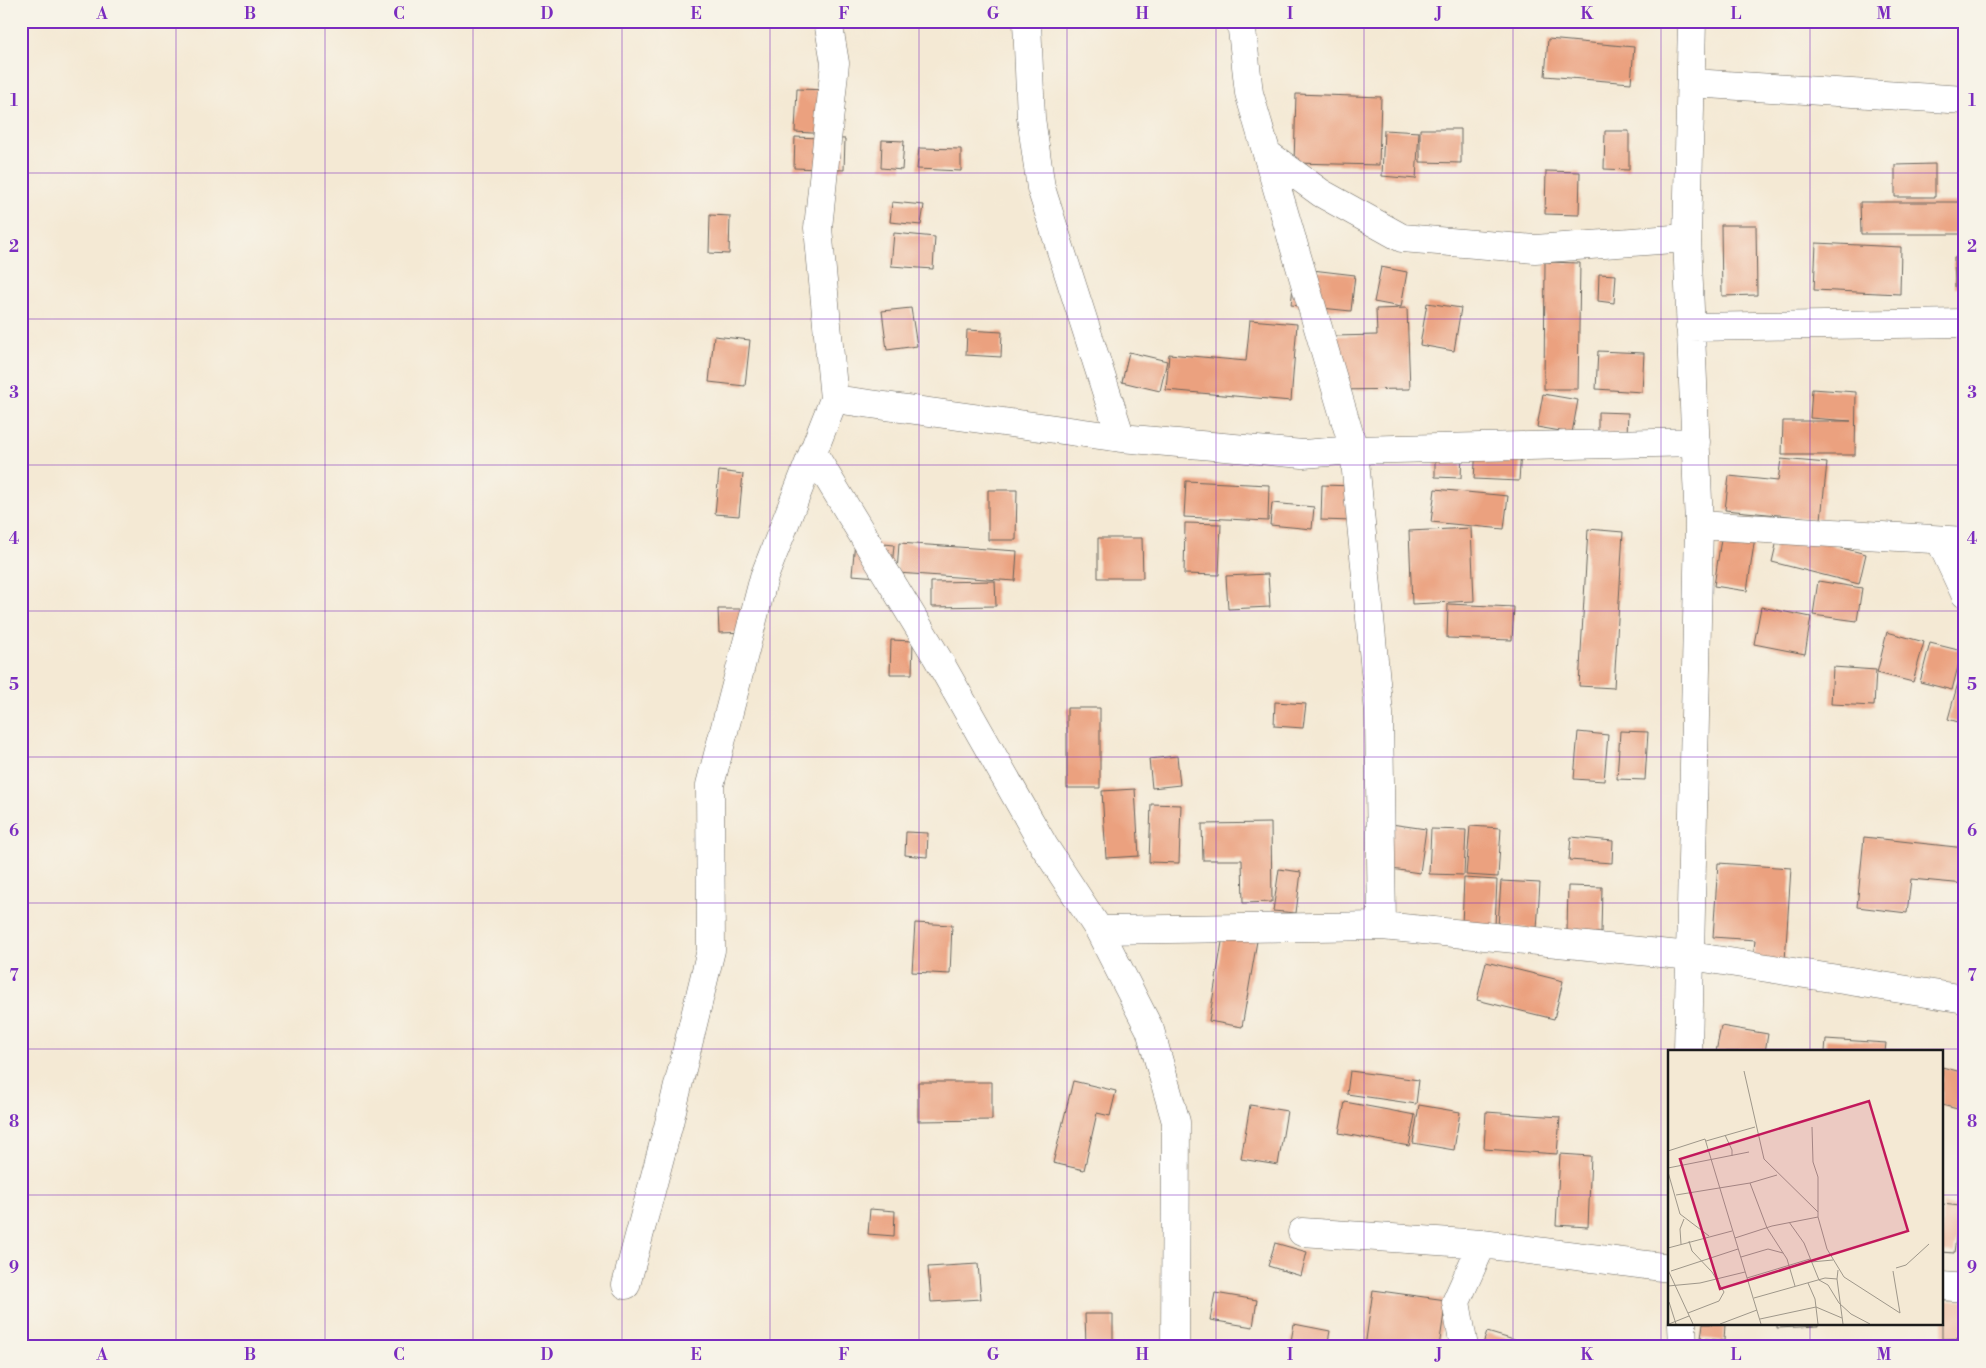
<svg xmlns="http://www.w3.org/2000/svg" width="1986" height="1368" font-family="'Libre Bodoni',serif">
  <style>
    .building { fill: #eba17f }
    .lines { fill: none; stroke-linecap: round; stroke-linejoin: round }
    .street-casing { stroke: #68645c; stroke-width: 29 }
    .street { stroke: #fff; stroke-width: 28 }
    .grid { fill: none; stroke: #7b2cbf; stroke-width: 1; stroke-opacity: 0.55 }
    .inset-road { fill: none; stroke: #9e978a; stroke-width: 1 }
    .view { fill: #c2185b; fill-opacity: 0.15; stroke: #c2185b; stroke-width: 2.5 }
    .inset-edge { fill: none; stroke: #1c1c1c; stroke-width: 2.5 }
    .neatline { fill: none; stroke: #7b2cbf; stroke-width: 2 }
    .grid-label { font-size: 16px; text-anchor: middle; font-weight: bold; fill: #7b2cbf }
  </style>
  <rect width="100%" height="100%" fill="#f7f3e8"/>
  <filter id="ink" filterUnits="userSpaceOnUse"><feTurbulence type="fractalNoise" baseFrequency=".02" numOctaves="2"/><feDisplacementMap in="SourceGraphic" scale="10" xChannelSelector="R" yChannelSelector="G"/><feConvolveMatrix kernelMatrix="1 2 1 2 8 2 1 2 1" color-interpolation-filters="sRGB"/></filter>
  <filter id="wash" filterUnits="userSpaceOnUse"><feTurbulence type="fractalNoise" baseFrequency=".0096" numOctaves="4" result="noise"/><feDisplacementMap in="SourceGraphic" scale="20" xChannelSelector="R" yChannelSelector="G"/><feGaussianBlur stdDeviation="1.12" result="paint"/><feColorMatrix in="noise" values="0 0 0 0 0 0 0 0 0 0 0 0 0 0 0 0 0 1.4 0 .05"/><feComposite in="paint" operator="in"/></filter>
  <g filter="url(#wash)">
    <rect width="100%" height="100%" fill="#f4e9d4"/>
    <g id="blocks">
      <path class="building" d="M1794 21H1823L1822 26H1794Z
        M1548 39 1634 47 1631 83 1545 76Z
        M797 89 830 90 828 134 795 132Z
        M1296 94 1381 97 1379 165 1294 163Z
        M1420 129H1461V163L1420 162Z
        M1384 130 1419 132 1416 179 1382 176Z
        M1605 131H1629V170L1604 169Z
        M795 137 845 139 844 170 794 168Z
        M882 140 904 141 902 170 881 168Z
        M919 148 961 149V171L917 169Z
        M1935 164V197H1895V165Z
        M1546 171 1580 172 1579 215 1545 214Z
        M892 202 924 205 921 225 890 222Z
        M1860 202H1965V234H1861Z
        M710 215 730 216 729 254 709 253Z
        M1721 225H1756L1757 295 1722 296Z
        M894 233 935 237 933 269 891 266Z
        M1816 243 1901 247 1900 294 1814 290Z
        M1965 256V287H1955L1954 257Z
        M1545 262 1580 263 1578 389H1544Z
        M1381 267 1407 272 1401 307 1374 302Z
        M1295 268 1355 275 1351 311 1291 305Z
        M1599 274 1616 275 1614 303 1598 301Z
        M1427 303 1461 308 1454 351 1420 345Z
        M911 308 917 346 887 350 882 311Z
        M1407 308 1410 389 1335 390 1334 336 1377 335 1376 309Z
        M1250 320 1297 324 1291 401 1166 390 1169 354 1246 361Z
        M967 330 1002 332 1001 357 966 355Z
        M714 336 750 340 745 386 709 382Z
        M1598 351 1644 353 1642 392 1596 389Z
        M1129 352 1167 361 1160 391 1122 382Z
        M1812 389 1856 392 1855 455H1782L1783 421H1851L1810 418Z
        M1543 394 1578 400 1572 433 1537 427Z
        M1598 412 1628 413 1627 434 1598 432Z
        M1476 448 1521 450 1519 481 1474 479Z
        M1435 451 1462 452 1461 478 1435 477Z
        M1781 459 1827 463 1821 519 1725 510 1729 476 1778 481Z
        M719 471 743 474 739 516 715 514Z
        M1186 481 1269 485 1268 521 1184 517Z
        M1322 485 1355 486 1353 521 1321 520Z
        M1435 489 1508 496 1504 529 1431 522Z
        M988 490H1017L1016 540H988Z
        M1272 503 1314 507 1312 529 1270 525Z
        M1185 523 1221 524 1219 575 1184 574Z
        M1471 528 1474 601 1412 604 1409 531Z
        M1588 529 1623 532 1614 688 1579 686Z
        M1722 532 1755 537 1747 591 1714 586Z
        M1779 532 1866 554 1859 584 1772 562Z
        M1098 538H1142L1143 578H1098Z
        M855 541 894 545 891 578 852 575Z
        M899 543 1017 551 1015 581 897 573Z
        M1268 574 1270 607 1228 609 1226 576Z
        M995 581 996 606 931 607V582Z
        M1818 581 1862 588 1857 621 1813 615Z
        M1448 604 1514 607 1512 640 1447 638Z
        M1761 607 1811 617 1805 654 1754 644Z
        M718 609H750L751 632 719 633Z
        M1887 632 1924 642 1913 682 1877 673Z
        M891 640 913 641 912 674H890Z
        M1930 643 1962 651 1952 690 1920 682Z
        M1964 645H1965V682L1958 681Z
        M1833 667 1876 670 1874 706 1831 704Z
        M1958 683 1965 685V724L1948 719Z
        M1275 702 1306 704 1303 728 1274 726Z
        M1067 708H1100V788H1067Z
        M1620 731 1648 732 1645 780 1617 779Z
        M1578 732 1608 735 1604 781 1574 779Z
        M1177 756 1180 785 1152 788 1149 759Z
        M1135 789 1139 856 1106 858 1102 791Z
        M1151 804 1181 805 1179 863 1149 862Z
        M1271 823 1272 902 1243 903 1242 860H1203L1202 824Z
        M1391 824 1426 829 1420 873 1384 868Z
        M1470 826 1501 828 1498 877 1466 875Z
        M1431 829 1466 830 1464 875 1429 874Z
        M906 832 928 833 927 857 905 855Z
        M1571 837 1613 841 1612 863 1569 860Z
        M1864 837 1965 848V884L1911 879 1907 913 1857 907Z
        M1718 863 1791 868 1785 961 1753 959 1755 940 1713 937Z
        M1279 869 1301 872 1296 913 1273 911Z
        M1464 878 1497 880 1495 926 1462 925Z
        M1501 881 1540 883 1537 929 1498 926Z
        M1568 886 1602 887 1601 933 1567 932Z
        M915 923 952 925 950 974 912 972Z
        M1223 936 1257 941 1242 1027 1209 1021Z
        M1486 962 1563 981 1554 1019 1477 1000Z
        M1721 1026 1768 1034 1765 1052H1716Z
        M1826 1039 1886 1043 1885 1052H1825Z
        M1942 1067 1965 1073V1111L1942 1105Z
        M1350 1071 1419 1080 1416 1104 1347 1094Z
        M1073 1081 1116 1091 1110 1116 1097 1113 1084 1170 1053 1163Z
        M918 1082H992V1120L918 1121Z
        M1345 1102 1415 1115 1409 1146 1339 1133Z
        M1250 1105 1287 1111 1278 1165 1241 1159Z
        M1419 1105 1460 1112 1454 1150 1413 1143Z
        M1486 1112 1560 1117 1557 1154 1484 1149Z
        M1560 1154 1591 1156 1588 1227 1556 1225Z
        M1942 1204 1960 1206 1954 1253 1942 1252Z
        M870 1209 895 1211 894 1236 868 1234Z
        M1275 1243 1307 1252 1301 1276 1268 1266Z
        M978 1264 981 1299 931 1302 928 1267Z
        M1373 1290 1446 1300 1439 1347H1365Z
        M1215 1293 1257 1300 1253 1327 1210 1320Z
        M1965 1300V1338L1942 1339V1301Z
        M1085 1314H1113V1347H1086Z
        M1294 1324 1330 1331 1327 1347H1290Z
        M1703 1324H1725L1724 1341 1701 1338Z
        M1777 1324H1818V1326L1777 1328Z
        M1487 1332 1524 1343 1522 1347H1482Z
        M1704 1344 1719 1345V1347H1704Z"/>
    </g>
  </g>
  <g filter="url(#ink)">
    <use href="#blocks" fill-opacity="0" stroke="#68645c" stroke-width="1"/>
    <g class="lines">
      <g class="street-casing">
        <path id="street" d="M1027 21 1031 118 1041 188 1121 438
          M1241 21 1249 93 1354 450 1379 713 1382 926
          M1692 83 1965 100
          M1269 155 1321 193 1402 238 1535 249 1687 238
          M1690 327 1965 323
          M834 399 1121 438 1303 454 1354 450 1696 442
          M813 453 938 659 1044 846 1099 930 1150 1030 1176 1122 1175 1347
          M1699 525 1965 541
          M1940 540 1965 594
          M1099 930 1382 926 1691 956 1965 999
          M1688 1052 1699 525 1687 238 1692 21
          M1302 1232 1482 1244 1670 1268
          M626 1285 668 1127 711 950 710 785 764 577 834 399 818 228 835 63 828 21
          M1942 1286 1965 1288
          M1682 1324 1683 1347
          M1464 1347 1456 1302 1482 1244"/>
      </g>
      <use href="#street" class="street"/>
    </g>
  </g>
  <path class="grid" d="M176 21V1347M325 21V1347M473 21V1347M622 21V1347M770 21V1347M919 21V1347M1067 21V1347M1216 21V1347M1364 21V1347M1513 21V1347M1661 21V1347M1810 21V1052M21 173H1965M21 319H1965M21 465H1965M21 611H1965M21 757H1965M21 903H1965M21 1049H1965M21 1195H1670M1942 1195H1965M1810 1324V1347"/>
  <g transform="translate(1668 1050)">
    <rect width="275" height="275" fill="#f4e9d4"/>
    <path class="inset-road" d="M76 21 96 109 150 162M144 77 145 112 150 127V167L159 199 176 227 232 263M57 85 64 100V106M38 91 87 77M0 101 37 89 93 274M0 118 81 102M0 122 12 164 41 186M82 133 99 178 119 209 127 236M8 145 82 133 109 125M121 172 136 193 151 230 160 235 171 253 183 264 202 274M67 188 104 176 150 167M13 194 12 179 16 169M0 198 64 181M73 207 100 199 115 203M143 212 165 210M228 218 238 215 261 194M0 220 25 274M3 221 70 199M225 221 232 263M79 228 142 209M169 229 175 274M140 233 147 249 150 274M0 236 32 233 77 222M86 248 157 228 169 229 170 220M1 252 8 274M20 263 51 251 56 242 44 222 24 201 21 191M92 269 148 257 174 268M1 274 21 266M52 274 89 260"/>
    <path class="view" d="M201 51 240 181 52 239 12 109Z"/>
    <rect width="275" height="275" class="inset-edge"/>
  </g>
  <rect width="1986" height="1368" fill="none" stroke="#f7f3e8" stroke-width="55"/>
  <rect x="28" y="28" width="1930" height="1312" class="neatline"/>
  <g class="grid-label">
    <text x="102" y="19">A</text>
    <text x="250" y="19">B</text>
    <text x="399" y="19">C</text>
    <text x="547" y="19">D</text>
    <text x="696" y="19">E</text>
    <text x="844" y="19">F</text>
    <text x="993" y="19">G</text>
    <text x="1142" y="19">H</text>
    <text x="1290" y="19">I</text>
    <text x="1439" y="19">J</text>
    <text x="1587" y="19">K</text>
    <text x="1736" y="19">L</text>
    <text x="1884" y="19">M</text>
    <text x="14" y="106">1</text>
    <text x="1972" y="106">1</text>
    <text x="14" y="252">2</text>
    <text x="1972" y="252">2</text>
    <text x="14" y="398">3</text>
    <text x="1972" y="398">3</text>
    <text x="14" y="544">4</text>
    <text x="1972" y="544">4</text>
    <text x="14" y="690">5</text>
    <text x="1972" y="690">5</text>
    <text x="14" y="836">6</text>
    <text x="1972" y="836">6</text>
    <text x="14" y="981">7</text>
    <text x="1972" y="981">7</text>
    <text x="14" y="1127">8</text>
    <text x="1972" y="1127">8</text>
    <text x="14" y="1273">9</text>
    <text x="1972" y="1273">9</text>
    <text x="102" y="1360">A</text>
    <text x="250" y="1360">B</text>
    <text x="399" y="1360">C</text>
    <text x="547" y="1360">D</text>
    <text x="696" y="1360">E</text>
    <text x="844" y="1360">F</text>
    <text x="993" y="1360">G</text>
    <text x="1142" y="1360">H</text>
    <text x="1290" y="1360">I</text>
    <text x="1439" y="1360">J</text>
    <text x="1587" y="1360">K</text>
    <text x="1736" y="1360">L</text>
    <text x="1884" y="1360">M</text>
  </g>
</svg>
